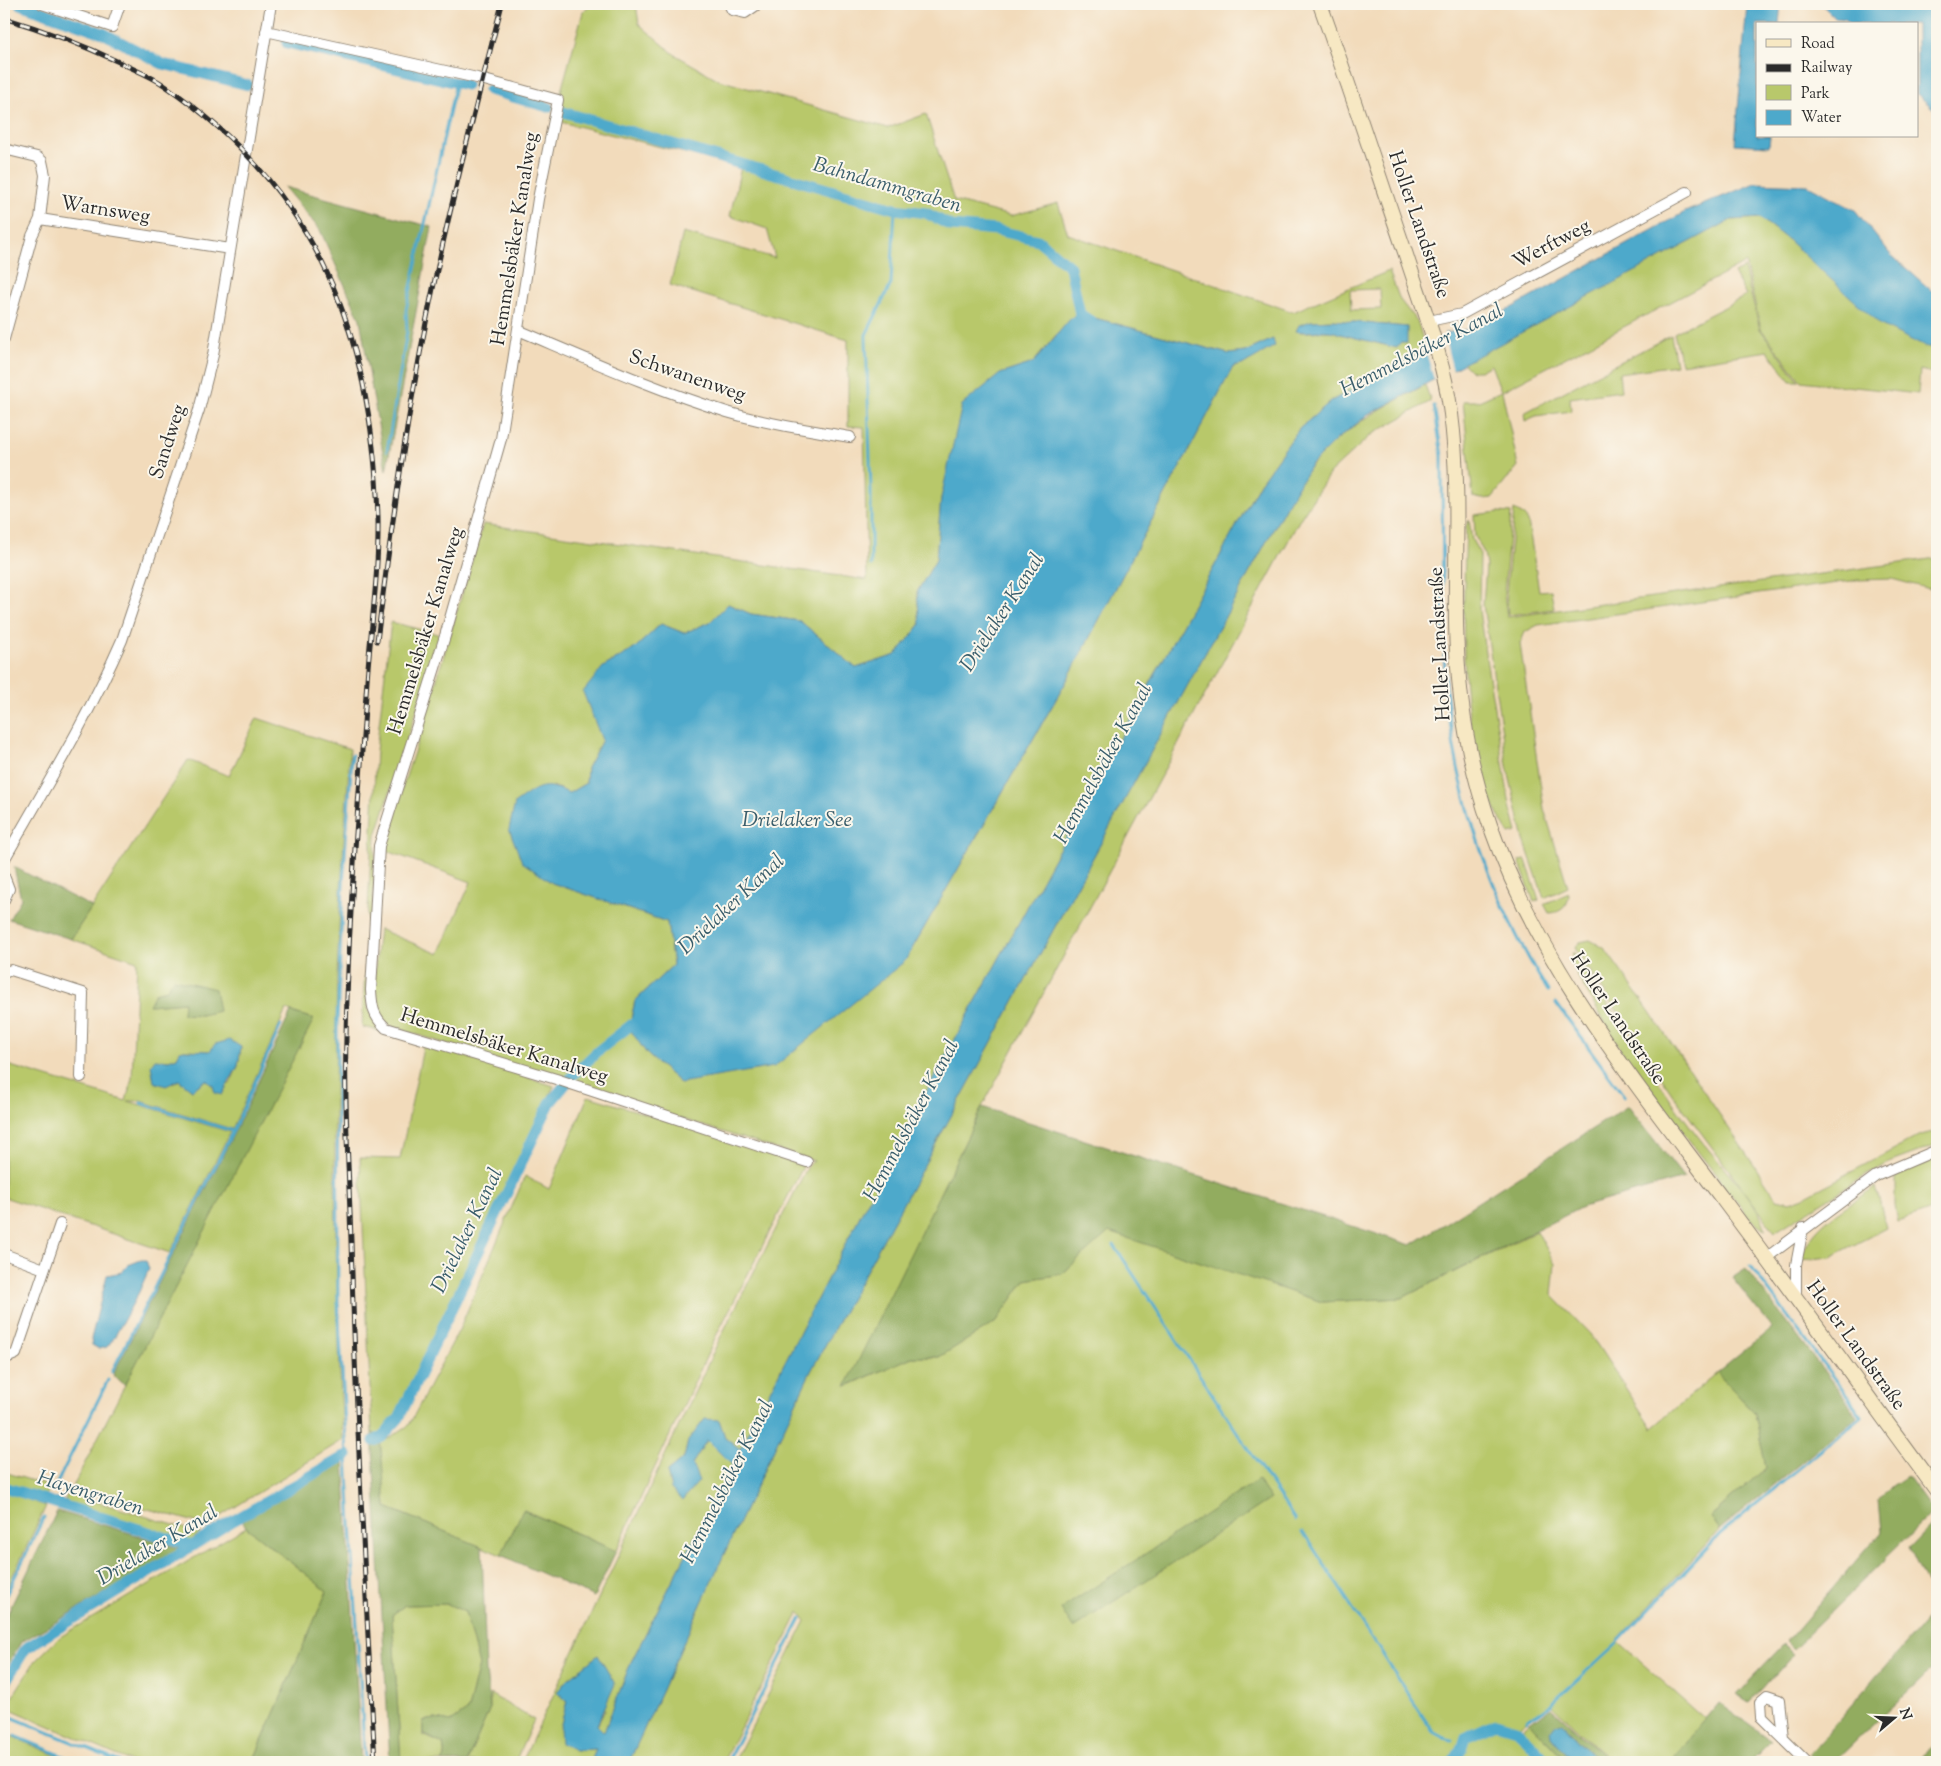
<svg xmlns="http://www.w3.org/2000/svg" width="1941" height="1766" font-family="'Sorts Mill Goudy',serif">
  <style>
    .green { fill: #b8c86b; stroke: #727a4b; fill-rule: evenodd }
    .forest { fill: #92ac5f; stroke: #5e6c45 }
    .water { fill: #4da9cb; stroke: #3c6a7b }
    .pier { fill: #f2dbbb }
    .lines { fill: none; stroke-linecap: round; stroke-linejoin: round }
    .stream { stroke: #4da9cb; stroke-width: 3 }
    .canal { stroke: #4da9cb; stroke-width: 11 }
    .street-casing { stroke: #8e8373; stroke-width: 12 }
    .secondary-casing { stroke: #8e8373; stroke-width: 16 }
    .street { stroke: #fff; stroke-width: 10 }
    .secondary { stroke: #f7e8c3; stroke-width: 14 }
    .rail-casing { stroke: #2b2b2b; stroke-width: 5 }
    .rail { stroke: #fbf7ec; stroke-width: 3; stroke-dasharray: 9; stroke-linecap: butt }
    .labels { text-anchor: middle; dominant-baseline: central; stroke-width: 4; stroke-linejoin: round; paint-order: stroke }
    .street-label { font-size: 20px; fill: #2b2b2b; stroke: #fbf7ec }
    .water-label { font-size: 21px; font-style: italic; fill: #395d6b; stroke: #fbf7ec }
  </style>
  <rect width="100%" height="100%" fill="#fbf7ec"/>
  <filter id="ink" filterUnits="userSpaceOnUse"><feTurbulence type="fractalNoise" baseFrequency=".02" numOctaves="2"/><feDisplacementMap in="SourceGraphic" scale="10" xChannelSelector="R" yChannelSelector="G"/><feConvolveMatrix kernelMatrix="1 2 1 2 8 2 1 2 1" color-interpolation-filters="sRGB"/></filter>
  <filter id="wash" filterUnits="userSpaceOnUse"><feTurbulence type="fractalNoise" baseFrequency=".0096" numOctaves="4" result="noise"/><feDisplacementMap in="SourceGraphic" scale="20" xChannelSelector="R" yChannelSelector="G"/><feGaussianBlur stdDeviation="1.12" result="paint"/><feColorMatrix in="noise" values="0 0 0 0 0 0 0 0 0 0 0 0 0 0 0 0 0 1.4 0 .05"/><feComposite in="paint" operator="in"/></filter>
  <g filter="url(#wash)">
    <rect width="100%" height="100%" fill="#f2dbbb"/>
    <path class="green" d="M591 4H636L639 24 674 54 719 80 888 128 926 114 954 201 1011 216 1058 203 1068 234 1293 312 1389 271 1400 300 1418 323 1426 350 1331 401 1299 429 1260 483 932 1081 905 1132 900 1147 864 1208 740 1449 725 1437 719 1420 688 1441 684 1458 667 1472 692 1464 707 1440 732 1465 631 1662 604 1732 597 1726 605 1710 598 1655 567 1680 557 1692 567 1701 560 1728 575 1750 596 1749 591 1762H522L719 1340 809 1164 814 1161 393 1027C390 1025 386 1023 383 1021 368 1007 377 949 379 929L439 954 471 882 382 849 424 722 483 524 867 580 864 427 848 426V340L670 285 683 233 775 258 767 229 730 216 741 167 553 120 583 12ZM1380 289 1381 309 1351 310 1350 290ZM1080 314 1229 354 1245 352 1273 339 1242 365 1233 367 1066 682 905 961 680 1083 647 1054 629 1027 635 1001 673 965 667 922 552 883 553 786 569 793 586 783 587 768 602 740 603 667 634 649 661 624 684 633 710 622 728 604 751 614 800 621 856 668 896 655 920 625 917 592 936 560 941 498 1000 374 1033 363 1056 335ZM1334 320 1407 327 1406 343H1400L1397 348 1340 334C1326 327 1311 335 1296 331L1311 321Z
      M1760 218 1925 347H1937V374L1920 370 1918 394 1801 381 1761 329 1745 263 1502 391 1518 466 1492 498 1482 499 1473 497 1463 401H1479L1501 391 1491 365 1480 371H1471L1463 363 1731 220Z
      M1744 268 1760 329 1799 381H1790L1768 351 1681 364 1674 333 1746 296 1734 273Z
      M1671 335 1676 365 1619 373 1621 391 1570 398 1571 411 1536 416 1525 421 1524 413Z
      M1425 385 1431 401 1371 435 1330 473 1300 519 982 1107 847 1386 912 1357H939L996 1322 1025 1280 1062 1274 1109 1231 1322 1302 1402 1298 1537 1231 1555 1264 1552 1295 1590 1334 1652 1428 1717 1373 1755 1413 1766 1468 1710 1517 1719 1530 1617 1641 1705 1719 1669 1762H1611L1551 1704 1516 1729 1545 1762H734L806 1621 799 1612 723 1762H629L725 1552 811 1371 1285 508C1294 494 1301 477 1312 465 1342 428 1384 407 1425 385Z
      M1514 510 1522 514 1528 521 1539 591 1551 590 1554 609 1508 615 1506 592Z
      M1499 512 1511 513 1504 593 1507 617 1937 558V591L1892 579 1858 580 1538 625 1525 632 1520 644 1544 809 1568 887 1544 898 1524 840 1507 766 1483 605 1486 566 1484 553 1475 536 1474 515Z
      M1469 520 1472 540 1480 554 1479 610 1485 652 1510 806 1517 832 1509 834C1454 748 1463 624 1466 526Z
      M391 622 441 635 376 835 368 1008 381 1031 362 1027 376 751Z
      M257 718 350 749C344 841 337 933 336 1025 333 1163 336 1302 343 1440L206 1525 72 1488 313 1019 286 1010 232 1129 141 1101H128L230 1132 170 1253 4 1197V1064L126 1101 132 1078 137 961 71 939 188 760 229 776ZM166 990 219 1011 201 1015 183 1014 185 1002 150 1005 155 993ZM241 1048 238 1066 230 1084 213 1086 206 1080 192 1090 179 1080 173 1084 162 1059 169 1060 177 1057 180 1052 184 1050 210 1051Z
      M1526 860 1539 900 1534 902 1519 861Z
      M1569 893C1569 905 1562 913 1549 913L1544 904Z
      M1590 940 1604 948 1639 996 1777 1199 1790 1202 1804 1197 1921 1135 1937 1131V1145L1891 1162 1866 1175 1775 1232 1676 1099 1575 948 1580 942Z
      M1573 952C1588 966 1597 989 1609 1006 1644 1059 1677 1114 1719 1162 1736 1181 1759 1205 1766 1230L1750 1219 1625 1057 1577 975 1572 962Z
      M424 1043 554 1086 394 1423 380 1437 372 1432 360 1158 400 1159Z
      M588 1096 805 1163 715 1338 616 1551 524 1510 501 1555 386 1507 380 1444 409 1425 459 1330 525 1176 549 1189Z
      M1937 1160V1208L1898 1222 1895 1206V1177L1912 1167Z
      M1876 1187 1886 1228 1831 1257 1801 1260C1809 1224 1848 1206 1876 1187Z
      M4 1472 49 1486 46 1498 4 1483Z
      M4 1491 46 1506 4 1594Z
      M68 1493 200 1533 191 1541 180 1539 63 1504Z
      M246 1527 327 1591 253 1762H132L6 1707 35 1661 60 1637Z
      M448 1604 465 1612 479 1665 468 1710 451 1722 435 1719 423 1721V1735L443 1744 445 1757 442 1762H401L392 1615 405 1605Z
      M490 1694 534 1720 515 1762H467L490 1708Z
      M1530 1723 1568 1762H1550L1520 1730Z
      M4 1733 71 1762H4Z"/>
    <path class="forest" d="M284 187 432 227 386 471 360 319 320 230Z
      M14 867 92 907 71 939 9 919 21 899Z
      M174 979 215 989 219 1011 201 1015 183 1014 184 1002 149 1005 155 993 166 990Z
      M291 1012 314 1019 125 1385 113 1375 235 1131Z
      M1628 1106 1684 1178 1582 1207 1402 1298 1322 1302 1109 1232 1062 1274 1025 1280 996 1322 939 1357H912L846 1386 982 1107 1411 1245Z
      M1746 1269 1858 1416 1719 1530 1710 1517 1766 1468 1755 1413 1717 1373 1772 1328 1732 1278Z
      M372 1432 380 1437 386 1507 482 1547 486 1671 490 1708 467 1762H442L445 1757 443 1744 423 1734V1721L435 1719 451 1722 468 1710 479 1665 465 1612 448 1604 405 1605 392 1615 401 1762H390Z
      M344 1461 361 1762H253L327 1591 246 1527 242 1520Z
      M1907 1476 1933 1512 1793 1649 1786 1642 1882 1532 1879 1499 1892 1486Z
      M1258 1480 1271 1499 1073 1628 1061 1609Z
      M523 1510 616 1551 594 1597 501 1555Z
      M57 1511 182 1549 21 1642 4 1671V1621Z
      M1937 1519V1666L1926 1674 1834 1762H1820L1810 1754 1937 1607 1909 1548Z
      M1784 1645 1793 1654 1749 1703 1736 1695Z
      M1719 1702 1771 1740 1749 1762H1669Z
      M1551 1707 1610 1762H1598L1565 1726 1552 1737 1573 1762H1568L1530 1723Z
      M1937 1739V1762H1918Z"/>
    <path class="water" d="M1747 4H1781L1779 24H1757V136H1770L1769 146 1735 144Z
      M1821 4H1937V112L1917 94V24H1850L1845 19 1835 18Z
      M1755 183 1808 185 1855 210 1890 254 1932 291 1937 292V347H1925L1881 325 1788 240 1760 218 1731 220 1368 415 1337 439 1311 465 1285 508 811 1371 725 1552 629 1762H591L596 1749 575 1750 561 1743 560 1728 567 1701 557 1692 567 1680 598 1655 615 1684 597 1725 604 1732 631 1662 732 1465 707 1440 692 1464 699 1481 682 1501 671 1489 667 1472 684 1458 688 1441 705 1419 719 1420 725 1437 740 1449 864 1208 900 1147 905 1132 932 1081 1260 483 1299 429 1331 401 1446 340 1445 333 1475 328 1685 212Z
      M1080 314 1229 354 1245 352 1273 339 1275 346 1242 365 1233 367 1066 682 905 961 774 1067 680 1083 647 1054 629 1028 635 1001 673 965 667 922 552 883 522 862 509 829 515 803C538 787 542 781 569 793L586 783 587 768 602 740 583 692 603 667 634 649 661 624 684 633 710 622 728 604 751 614 800 621 856 668 896 655 920 625 917 592 936 560 941 498 962 405 1000 374 1033 363 1071 318Z
      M1334 320 1407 327V343H1400L1397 348 1340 334C1327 327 1311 334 1296 331L1299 325 1311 321Z
      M230 1040 241 1047 238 1066 222 1095 215 1093 213 1086 206 1080 192 1090 179 1080 166 1086 154 1082 151 1065 155 1059 169 1060 177 1057 180 1051 184 1050 210 1051 215 1044Z
      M141 1260H146L149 1269 139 1292 114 1338 107 1347 99 1349 92 1345 91 1339 107 1275 122 1272 128 1265Z
      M1562 1723 1598 1762H1573L1552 1737 1551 1731 1556 1725Z"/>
    <path class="pier" d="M1445 339 1453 371 1434 380 1425 348Z"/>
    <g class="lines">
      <path class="stream" d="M1434 406 1442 456 1443 640
        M387 451 407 331 406 310 456 82
        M871 565V491L866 335 891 284 895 209
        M1444 655C1448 771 1486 893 1548 991
        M352 755 343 884 337 1023 338 1303 365 1762
        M1556 1003 1624 1096
        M141 1103 233 1131
        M1114 1245 1295 1520
        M112 1372 233 1131 281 1025
        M54 1489 108 1380
        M1303 1532 1433 1732 1444 1738 1452 1740
        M4 1599 44 1517
        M4 1714 120 1762
        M1527 1721 1551 1704 1618 1642 1720 1534 1862 1416 1751 1267
        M15 1736 77 1762
        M727 1762 801 1618"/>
      <path class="canal" d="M20 4 103 33 163 64 248 85
        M287 43 466 85
        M489 90 548 107
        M560 111 895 209 926 213 951 226 996 230 1038 240 1070 267 1080 314 1092 322
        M374 1441 382 1437 399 1418 550 1103 574 1074 598 1051 640 1018
        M4 1487 193 1546
        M4 1684 26 1648 231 1522 347 1455
        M1453 1762 1462 1749 1466 1737 1496 1723 1516 1729 1548 1762"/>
    </g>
  </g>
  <g filter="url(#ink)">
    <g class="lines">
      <g class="street-casing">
        <path id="street" d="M42 4 112 27 120 4
          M729 4 732 10 745 13 758 4
          M266 31 477 78 558 100 538 199 501 439 445 636 379 846 371 990C372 1007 373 1016 386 1028L556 1079 807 1162
          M4 149 37 157 42 161 45 175 40 219
          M1429 321 1462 314 1687 192
          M518 330C587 359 656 390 727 412 768 424 809 430 850 437
          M4 339 32 236 40 219 230 249
          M4 860C45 788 89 716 122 640L199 410 213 355 271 4
          M4 876 9 889 4 900
          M4 973 11 970 83 993 81 1077
          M4 1254 44 1269
          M1766 1258 1876 1176 1937 1150
          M1796 1299V1265L1803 1228
          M4 1359 16 1354 60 1224
          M1783 1738 1779 1700 1767 1696 1760 1702 1761 1717 1807 1762"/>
      </g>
      <g class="secondary-casing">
        <path id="secondary" d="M1320 4C1350 87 1377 171 1406 255 1423 308 1444 359 1451 414 1460 483 1455 552 1456 622 1457 691 1467 759 1490 825 1539 965 1633 1080 1721 1197 1794 1294 1865 1393 1937 1491"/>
      </g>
      <use href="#street" class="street"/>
      <use href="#secondary" class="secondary"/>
      <g class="rail-casing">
        <path id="rail" d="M4 18C44 30 83 45 121 63 135 70 151 76 164 85 319 191 372 335 378 517 379 572 371 626 367 680 359 799 348 919 346 1038 344 1105 349 1173 351 1241 356 1415 365 1588 375 1762
          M377 641C393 514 411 386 439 261 458 174 480 89 502 4"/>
      </g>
      <use href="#rail" class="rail"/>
    </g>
  </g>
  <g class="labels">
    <g class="street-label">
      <text transform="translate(105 211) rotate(9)">Warnsweg</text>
      <text transform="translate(1418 225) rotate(71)">Holler Landstraße</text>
      <text transform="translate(516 239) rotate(-81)">Hemmelsbäker Kanalweg</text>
      <text transform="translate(1552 245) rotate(-28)">Werftweg</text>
      <text transform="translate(687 377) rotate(19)">Schwanenweg</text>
      <text transform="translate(169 442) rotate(-72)">Sandweg</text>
      <text transform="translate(427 631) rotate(-73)">Hemmelsbäker Kanalweg</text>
      <text transform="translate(1441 644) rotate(-93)">Holler Landstraße</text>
      <text transform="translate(1617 1019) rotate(56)">Holler Landstraße</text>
      <text transform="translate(504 1047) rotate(17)">Hemmelsbäker Kanalweg</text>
      <text transform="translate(1855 1346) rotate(54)">Holler Landstraße</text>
    </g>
    <g class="water-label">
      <text transform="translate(887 186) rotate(16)">Bahndammgraben</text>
      <text transform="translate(1422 351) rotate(-27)">Hemmelsbäker Kanal</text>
      <text transform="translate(1003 613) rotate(-57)">Drielaker Kanal</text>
      <text transform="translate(1104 764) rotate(-61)">Hemmelsbäker Kanal</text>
      <text x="797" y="821">Drielaker See</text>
      <text transform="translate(732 905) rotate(-43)">Drielaker Kanal</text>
      <text transform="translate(912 1121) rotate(-62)">Hemmelsbäker Kanal</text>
      <text transform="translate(468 1231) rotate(-64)">Drielaker Kanal</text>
      <text transform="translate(728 1482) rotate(-63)">Hemmelsbäker Kanal</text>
      <text transform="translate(90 1494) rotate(17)">Hayengraben</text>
      <text transform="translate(158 1546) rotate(-31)">Drielaker Kanal</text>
    </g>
  </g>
  <rect width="1941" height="1766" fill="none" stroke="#fbf7ec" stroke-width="20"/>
  <rect x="1756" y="22" width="162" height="115" fill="#fbf7ec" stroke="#a8a59f"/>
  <rect x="1766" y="39" width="25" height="8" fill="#f7e8c3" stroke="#a8a59f"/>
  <text x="1801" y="48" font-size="15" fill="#2b2b2b">Road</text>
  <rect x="1766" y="64" width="25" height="8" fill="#2b2b2b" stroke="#a8a59f"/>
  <text x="1801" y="72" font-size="15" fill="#2b2b2b">Railway</text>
  <rect x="1766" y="85" width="25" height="15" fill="#b8c86b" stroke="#a8a59f"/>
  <text x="1801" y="98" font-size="15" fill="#2b2b2b">Park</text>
  <rect x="1766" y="110" width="25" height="15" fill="#4da9cb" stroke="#a8a59f"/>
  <text x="1801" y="122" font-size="15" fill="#2b2b2b">Water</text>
  <g transform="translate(1894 1718) rotate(71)" stroke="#fbf7ec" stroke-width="4" paint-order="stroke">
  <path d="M0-4L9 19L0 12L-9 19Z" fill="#2b2b2b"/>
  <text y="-8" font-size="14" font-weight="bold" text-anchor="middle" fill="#2b2b2b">N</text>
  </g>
</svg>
